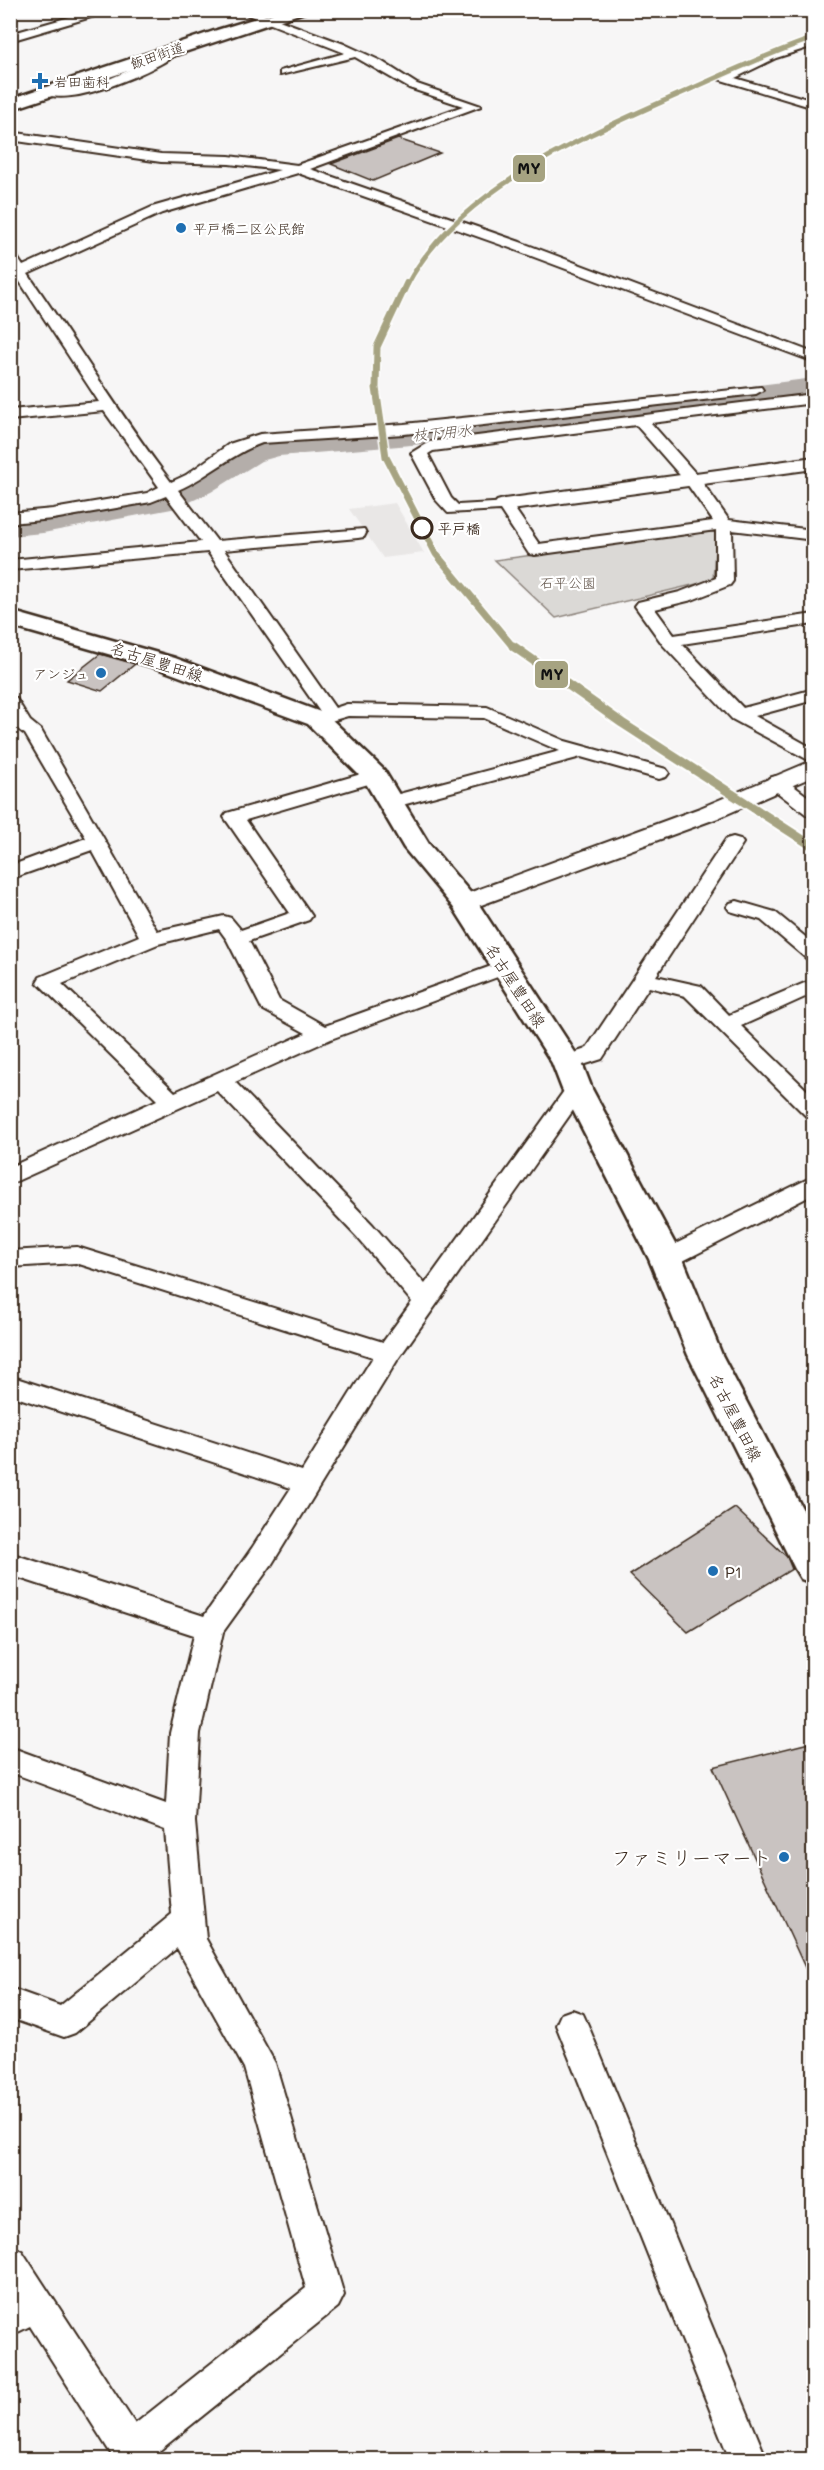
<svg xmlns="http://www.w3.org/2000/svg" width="824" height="2470" font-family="Mali,'Klee One',sans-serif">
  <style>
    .built { fill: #e9e7e6 }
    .green { fill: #dbd9d6; stroke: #8b827a; stroke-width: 1.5 }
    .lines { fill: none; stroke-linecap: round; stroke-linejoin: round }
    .river { fill: #b4aeaa; fill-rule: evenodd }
    .building { fill: #c9c3c1; stroke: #3b2a1e; stroke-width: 1.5 }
    .minor-casing { stroke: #3b2a1e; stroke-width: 4 }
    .tertiary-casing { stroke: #3b2a1e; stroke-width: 4 }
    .primary-casing { stroke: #3b2a1e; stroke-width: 5 }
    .trunk-casing { stroke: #3b2a1e; stroke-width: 5 }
    .minor { fill: #fff; fill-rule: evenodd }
    .tertiary { fill: #fff; fill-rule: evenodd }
    .primary { fill: #fff; fill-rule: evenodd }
    .trunk { fill: #fff; fill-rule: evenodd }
    .rail-1-far2-casing { stroke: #fff; stroke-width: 8 }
    .rail-1-far1-casing { stroke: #fff; stroke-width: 10 }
    .rail-1-casing { stroke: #fff; stroke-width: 13 }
    .rail-1-far2 { stroke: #a6a381; stroke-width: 5 }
    .rail-1-far1 { stroke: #a6a381; stroke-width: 7 }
    .rail-1 { stroke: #a6a381; stroke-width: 9 }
    .poi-dot { fill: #1f6fb2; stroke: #fff; stroke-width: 2 }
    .stop-dot { fill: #fff; stroke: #3b2a1e; stroke-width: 3 }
    .labels { text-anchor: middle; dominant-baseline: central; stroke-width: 4.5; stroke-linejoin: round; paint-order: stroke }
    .far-street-label { font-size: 14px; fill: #3b2a1e; stroke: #fff }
    .far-poi-label { font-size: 14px; fill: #3b2a1e; stroke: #fff; text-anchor: start }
    .far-stop-label { font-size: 14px; font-weight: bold; fill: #3b2a1e; stroke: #fff; text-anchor: start }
    .far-park-label { font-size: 14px; fill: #63564c; stroke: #fff }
    .far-water-label { font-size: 15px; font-style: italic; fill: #65584f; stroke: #fff }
    .street-label { font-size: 16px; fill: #3b2a1e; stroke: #fff }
    .poi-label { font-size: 16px; fill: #3b2a1e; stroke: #fff; text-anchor: start }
    .near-poi-label { font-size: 20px; fill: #3b2a1e; stroke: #fff; text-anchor: end }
    .line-badge { stroke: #fff; stroke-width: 2 }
    .pale-badge-label { font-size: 16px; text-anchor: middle; font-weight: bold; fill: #111 }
  </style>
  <rect width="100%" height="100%" fill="#f7f6f6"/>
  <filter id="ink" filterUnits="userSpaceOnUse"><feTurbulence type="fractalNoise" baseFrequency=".0167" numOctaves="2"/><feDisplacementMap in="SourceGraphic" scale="12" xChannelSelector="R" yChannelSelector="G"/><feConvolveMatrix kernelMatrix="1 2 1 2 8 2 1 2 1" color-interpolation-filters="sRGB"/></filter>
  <g filter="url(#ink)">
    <path class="built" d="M395 503 424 553 383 558 349 509Z"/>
    <path class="green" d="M716 531 713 580 556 618 495 560Z"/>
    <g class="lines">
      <path class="river" d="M814 378V398L507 437 279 456 261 461 211 492 177 508 43 533 10 536V514L43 511 154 491 237 447 276 435 507 417Z"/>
    </g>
    <path class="building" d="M398 139 440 153 373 181 331 164Z
      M100 654 135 664 102 691 67 680Z
      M735 1508 787 1557 792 1569 688 1632 630 1575Z
      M813 1742V1985L713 1767Z"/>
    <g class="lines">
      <g class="minor-casing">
        <path id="minor" d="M94 10 108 12 10 41V34Z
          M235 10H252L344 44 381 61 417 84 481 106 310 169 520 242 814 353V362L510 248 298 173 162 213 28 274C76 343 120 415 171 482L186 475 229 444 260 434 404 424 761 387 763 390 756 394 404 434 262 443C231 454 208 477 178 490L217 541 364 529 366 533 364 537 358 538 224 550 335 708 347 704 487 707 565 741 666 769 669 773 666 777 659 779 581 757 391 808 384 806 381 802 384 798 560 751 484 718 348 716 317 725 310 723 308 719 310 715 320 712 208 552 10 570V560L201 542 166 496 151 502 53 519 10 523V513L53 509 147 493 159 487 104 411 10 420V410L99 402 18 279 10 281V253L15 254 23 266 152 207 280 170 229 164 161 162 10 140V132L161 154 229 156 297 165 463 106 409 88 355 57 280 75V71L345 53Z
          M814 39V46L776 58 735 78 814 101V108L718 79 768 54Z
          M171 48 181 50C162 69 65 111 43 92 52 85 73 89 84 87 115 80 143 62 171 48Z
          M814 394V403L651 423 697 475 729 520 814 530V540L732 530 733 581 730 585 692 600 655 609 674 635 814 614V624L682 644 743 708 814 689V700L755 716 814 749V763L732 719 663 645 635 606 638 602 680 592 716 578V530L535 555 529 554 500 510 448 513 436 500 411 453 429 442ZM636 425 685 481 713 521 539 544 510 502 458 505 451 498 428 454 433 451Z
          M10 697 16 698 30 721 41 730 157 931 224 916 231 918 241 930 290 913 224 817 227 813 368 772H382L385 776 382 780 246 820 312 916 309 920 249 941 279 1000 325 1026 497 964H511L515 968 511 972 331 1039 235 1082 373 1225 425 1284 569 1084H585L588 1089 398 1359 272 1564 223 1632 200 1733 195 1822 206 1939 275 2063 344 2295 338 2307 154 2455 155 2460H115L30 2326 10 2336V2246L22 2251 135 2424 306 2288 244 2068 177 1948 75 2033 64 2037 10 2018V1988L60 2006 172 1914 165 1830 10 1772V1747L166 1804 170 1733 194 1635 10 1575V1553L204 1616 252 1548 291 1488 10 1395V1376L302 1471 373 1357 76 1263 10 1267V1251L77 1247 383 1342 412 1302 357 1237 217 1091 10 1184V1167L157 1100 37 982 40 977 139 936 92 850 10 879V866L86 838 25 734C9 725 10 713 10 697ZM219 929 227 940 262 1009 306 1033 175 1092 62 984 158 944Z
          M776 776 783 778 814 801V817L807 815 769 786 766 782 769 778Z
          M733 837 740 839 743 843 656 976 701 986 729 1015 814 979V993L741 1026 814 1097V1118L806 1116 685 996 649 987 602 1059 567 1070 559 1068 556 1063 559 1058 586 1049 726 839Z
          M737 901 775 912 814 944V961L807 959 761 920 730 911 727 907 730 903Z
          M814 1176V1194L675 1265 666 1267 657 1265 654 1259 657 1253Z
          M572 2010 583 2014 588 2025 767 2460H730L556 2025 561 2014Z"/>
      </g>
      <g class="tertiary-casing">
        <path id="tertiary" d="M814 457V469L504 511 497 509 494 505 497 501 504 499Z
          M814 760V776L718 818 473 908 464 911 455 908 451 903 455 898 700 808Z"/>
      </g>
      <g class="primary-casing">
        <path id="primary" d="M10 611 175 658 326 714 384 770 429 844 474 897 582 1063 592 1089 683 1259 722 1355 814 1531V1584L801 1579 795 1569 688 1355 649 1259 562 1089 552 1063 453 907 404 848 364 780 308 724 157 668 10 626Z"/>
      </g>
      <g class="trunk-casing">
        <path id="trunk" d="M283 10H311L10 110V99L217 30Z"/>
      </g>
      <use href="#minor" class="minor"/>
      <use href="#tertiary" class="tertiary"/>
      <use href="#primary" class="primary"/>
      <use href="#trunk" class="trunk"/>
      <g class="rail-1-far2-casing">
        <path id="rail-1-far2" d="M407 285C457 190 581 138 675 96 721 76 766 54 814 38"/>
      </g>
      <g class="rail-1-far1-casing">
        <path id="rail-1-far1" d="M407 283 377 347 376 388 386 457 436 554 514 648"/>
      </g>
      <g class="rail-1-casing">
        <path id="rail-1" d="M513 646 622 723 814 847"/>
      </g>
      <use href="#rail-1-far2" class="rail-1-far2"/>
      <use href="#rail-1-far1" class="rail-1-far1"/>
      <use href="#rail-1" class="rail-1"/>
    </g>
  </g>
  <g class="poi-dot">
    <path d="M37 72h6v6h6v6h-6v6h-6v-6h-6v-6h6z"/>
    <circle cx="181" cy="228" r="6"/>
    <circle cx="101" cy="673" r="6"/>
    <circle cx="713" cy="1571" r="6"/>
    <circle cx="784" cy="1857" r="6"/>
  </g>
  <circle class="stop-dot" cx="422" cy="528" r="10"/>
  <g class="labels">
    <g class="far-street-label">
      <text transform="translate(157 55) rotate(-19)">飯田街道</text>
    </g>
    <g class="far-poi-label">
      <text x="54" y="81">岩田歯科</text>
      <text x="193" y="228">平戸橋二区公民館</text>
      <text x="89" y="673" text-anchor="end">アンジュ</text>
    </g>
    <g class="far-stop-label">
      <text x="438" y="528">平戸橋</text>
    </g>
    <g class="far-park-label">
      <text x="568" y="582">石平公園</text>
    </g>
    <g class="far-water-label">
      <text transform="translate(442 432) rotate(-5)">枝下用水</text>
    </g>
    <g class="street-label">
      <text transform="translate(157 661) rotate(18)">名古屋豊田線</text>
      <text transform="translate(516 985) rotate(57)">名古屋豊田線</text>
      <text transform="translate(736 1417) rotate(63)">名古屋豊田線</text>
    </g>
    <g class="poi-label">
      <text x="725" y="1571">P1</text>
    </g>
    <g class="near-poi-label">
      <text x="772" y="1857">ファミリーマート</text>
    </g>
  </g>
  <g class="line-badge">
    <rect x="512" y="154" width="34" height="29" rx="6" fill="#a6a381"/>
    <rect x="534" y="660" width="35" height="29" rx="6" fill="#a6a381"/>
  </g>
  <g class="pale-badge-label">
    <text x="529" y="174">MY</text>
    <text x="552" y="680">MY</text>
  </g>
  <rect width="824" height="2470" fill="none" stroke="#fff" stroke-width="36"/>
  <rect x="18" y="18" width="788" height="2434" fill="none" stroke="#3b2a1e" stroke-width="2" filter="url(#ink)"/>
</svg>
